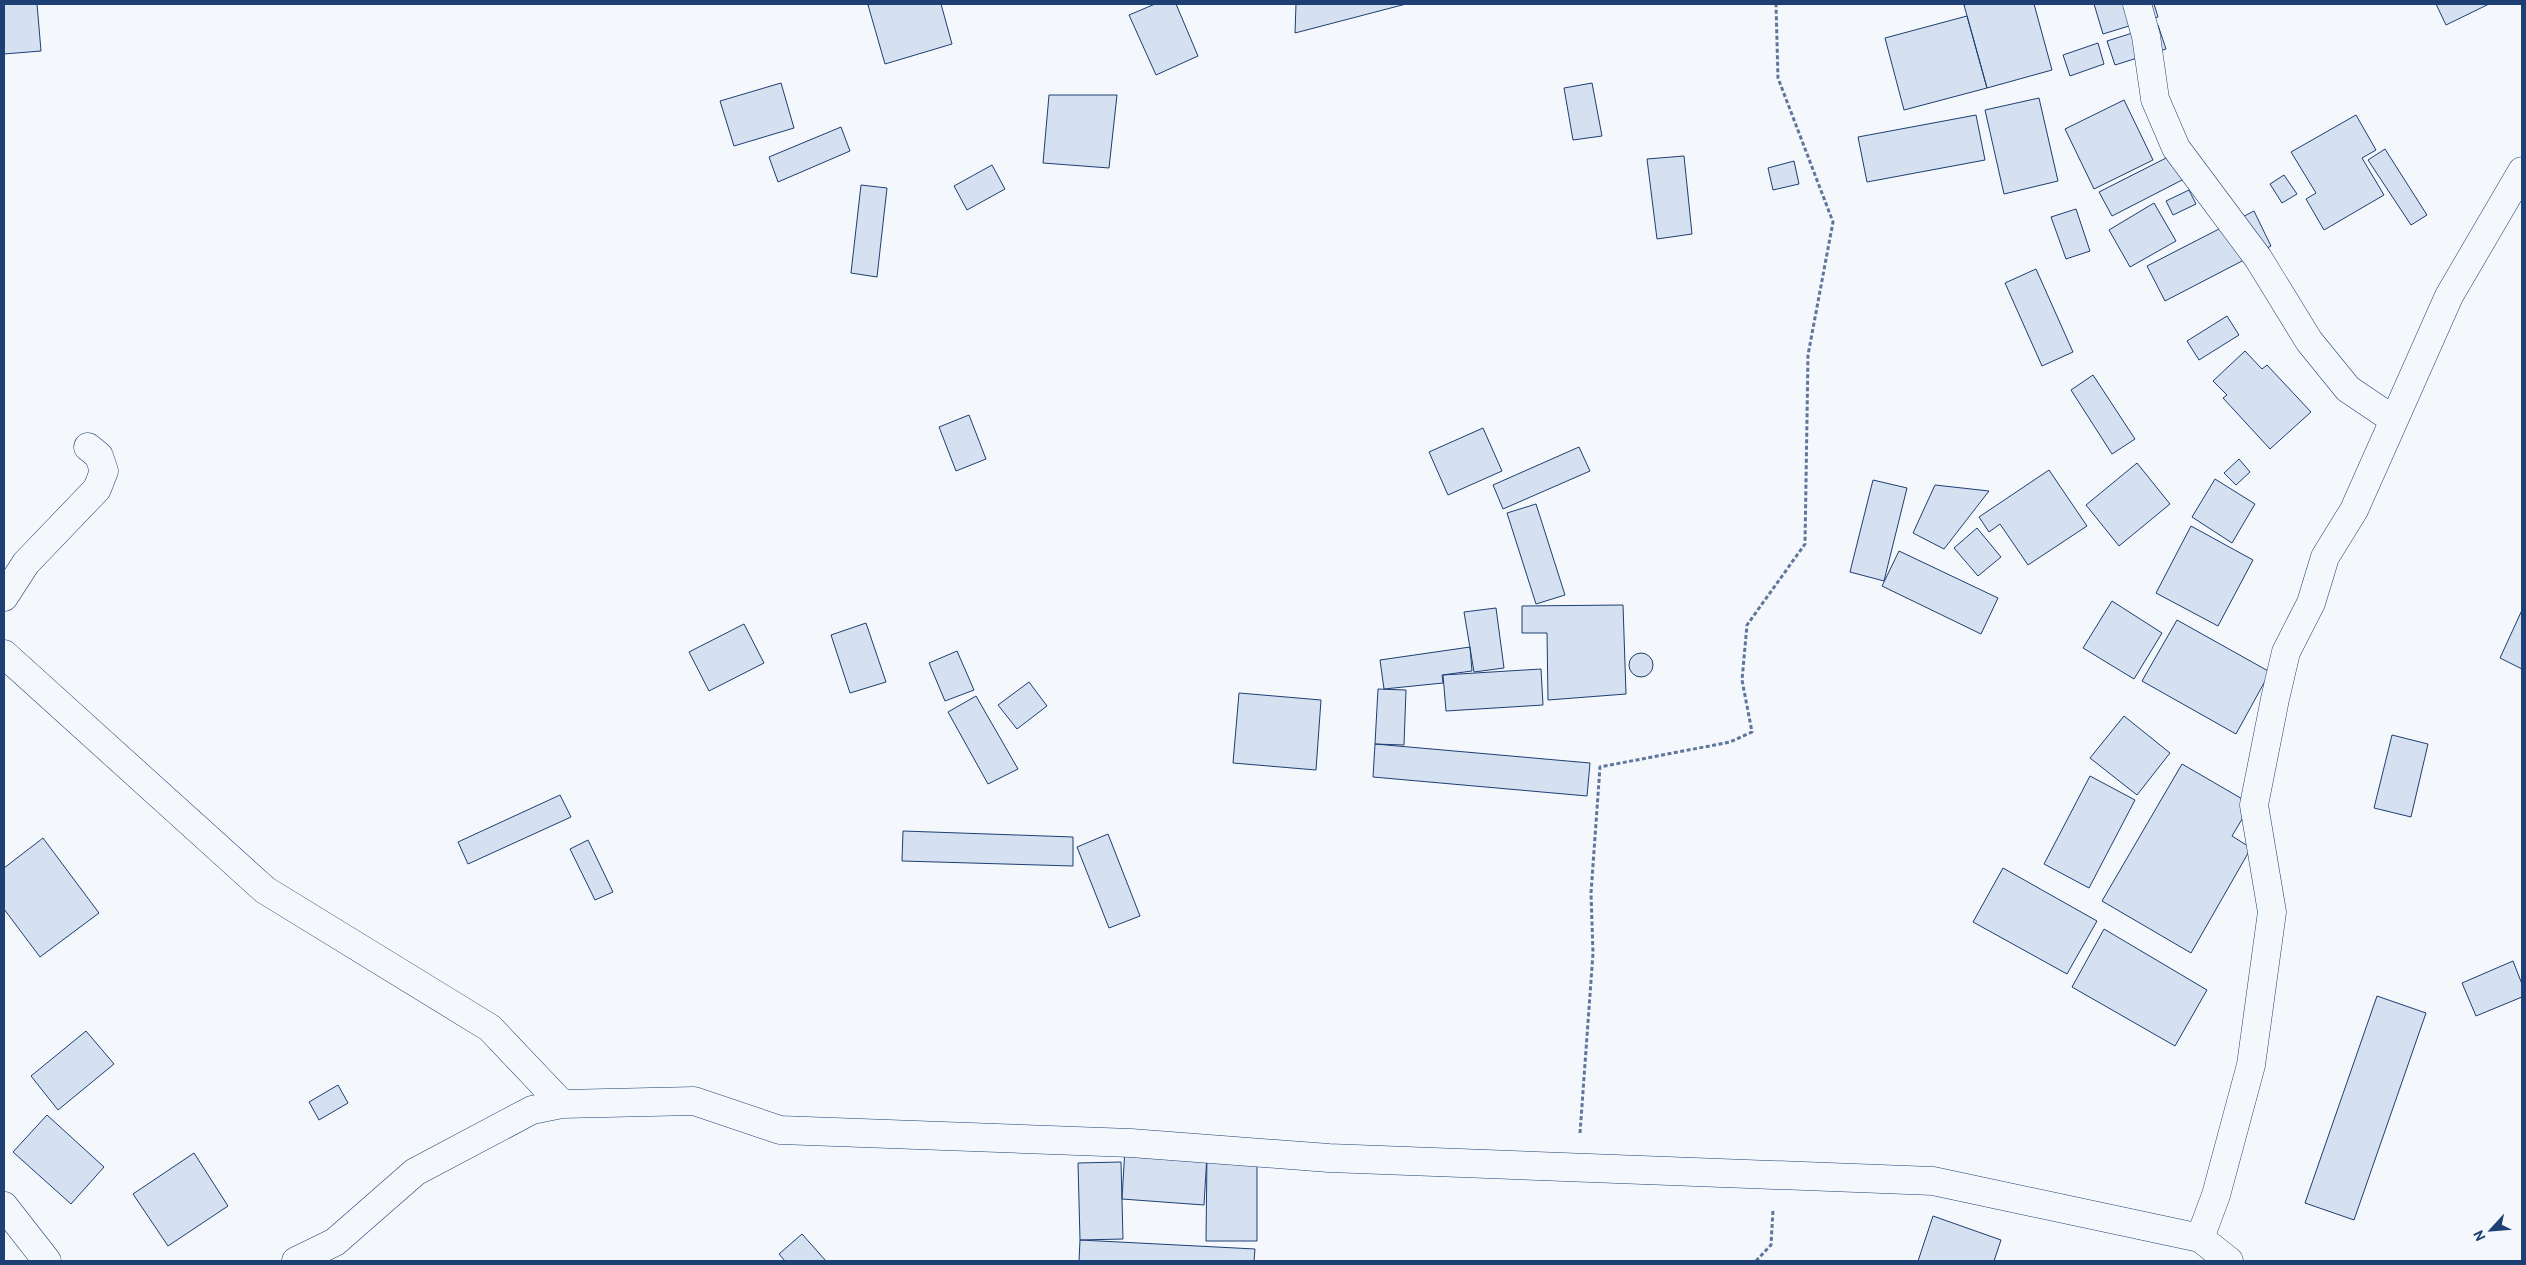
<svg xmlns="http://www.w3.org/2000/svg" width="2526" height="1265" font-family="Overpass,sans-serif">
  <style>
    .building { fill: #d5e0f0; stroke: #1d3f73 }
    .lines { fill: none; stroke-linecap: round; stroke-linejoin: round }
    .minor-casing { stroke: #1d3f73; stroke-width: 29 }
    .path { stroke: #5e769c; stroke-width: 3; stroke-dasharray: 4 2.5; stroke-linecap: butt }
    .minor { stroke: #f4f7fb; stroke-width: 28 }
  </style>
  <rect width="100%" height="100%" fill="#f4f7fb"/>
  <path class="building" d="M4 4H37L41 51 4 54Z
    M872 4H941L952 44 885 64 868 5Z
    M1155 4H1176L1198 56 1156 75 1129 15Z
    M1296 4H1406L1295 33Z
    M1969 4H2034L2052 70 1987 88 1964 5Z
    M2094 4H2154L2158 17 2103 34Z
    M2436 4H2489L2446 25Z
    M1967 16 1987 88 1904 110 1885 38Z
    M2158 25 2166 49 2115 65 2107 41Z
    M2098 43 2104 64 2070 76 2063 55Z
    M781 83 794 128 734 146 720 101Z
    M1592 83 1602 136 1573 140 1564 88Z
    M1049 95H1117L1109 168 1043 163Z
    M2039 98 2058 181 2004 194 1985 110Z
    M2124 100 2153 160 2094 189 2065 129Z
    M1976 115 1985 160 1867 182 1858 137Z
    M2356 115 2376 150 2362 158 2384 195 2324 230 2306 199 2316 193 2291 152Z
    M841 127 850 151 778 182 769 157Z
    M2385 149 2427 215 2411 225 2368 160Z
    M2174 154 2186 178 2112 216 2099 192Z
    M1684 156 1692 234 1657 239 1647 159Z
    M1794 161 1799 184 1773 190 1768 168Z
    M992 165 1005 189 967 210 954 186Z
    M2284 175 2297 194 2282 203 2270 184Z
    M861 185 887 188 877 277 851 273Z
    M2189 190 2196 204 2173 215 2166 201Z
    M2154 203 2176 241 2130 267 2109 230Z
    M2076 209 2090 251 2066 259 2051 217Z
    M2254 211 2271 246 2165 301 2147 266Z
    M2036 269 2073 352 2042 366 2005 283Z
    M2227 316 2239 335 2199 360 2187 341Z
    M2245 351 2262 369 2267 365 2311 412 2270 449 2223 398 2227 395 2213 381Z
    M2093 375 2135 439 2112 454 2071 390Z
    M969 415 986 459 956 471 939 427Z
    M1483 428 1502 471 1448 495 1429 452Z
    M1579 447 1590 471 1503 509 1493 485Z
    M2239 459 2250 472 2236 485 2224 473Z
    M2137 463 2170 504 2119 546 2086 505Z
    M2049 470 2087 526 2028 565 2000 524 1989 532 1979 517Z
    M2215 479 2255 504 2232 543 2192 517Z
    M1873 480 1907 488 1884 581 1850 572Z
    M1935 485 1989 491 1944 549 1913 533Z
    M1536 504 1565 595 1536 604 1507 513Z
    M2191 526 2253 560 2218 626 2156 593Z
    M1977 528 2001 557 1978 576 1954 548Z
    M1899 551 1998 598 1981 634 1882 586Z
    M2112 601 2162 633 2134 679 2083 648Z
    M1623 605 1626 694 1548 700 1547 633H1522V606Z
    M1496 608 1504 668 1474 672 1464 612Z
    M2522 610V669L2500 658Z
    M2177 620 2270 672 2236 734 2142 681Z
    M866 623 886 682 850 693 831 635Z
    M744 624 764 663 709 691 689 652Z
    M1470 647 1472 671 1442 675 1443 683 1384 689 1380 660Z
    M957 651 974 690 945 701 929 663Z
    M1629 665a12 12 0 1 1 24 0a12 12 0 1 1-24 0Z
    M1541 669 1543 705 1446 711 1443 675Z
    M1029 682 1047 706 1017 729 998 705Z
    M1378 689 1406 690 1404 745 1375 744Z
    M1239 693 1321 700 1316 770 1233 763Z
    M976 696 1018 769 988 784 948 712Z
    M2124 716 2170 753 2137 795 2090 758Z
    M2392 735 2428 744 2411 817 2374 808Z
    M1375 744 1590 763 1587 796 1373 777Z
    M2182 764 2251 804 2232 836 2251 848 2191 953 2102 901Z
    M2090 776 2135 800 2089 888 2044 864Z
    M560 795 571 817 468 864 458 842Z
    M903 831 1073 837V866L902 861Z
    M1108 834 1140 916 1109 928 1077 847Z
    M43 838 99 913 40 957 4 909V868Z
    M588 840 613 892 595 900 570 849Z
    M2003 868 2097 921 2067 974 1973 922Z
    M2104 929 2207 990 2175 1046 2072 987Z
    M2513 961 2522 984V997L2476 1016 2462 983Z
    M2377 996 2426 1013 2354 1220 2305 1203Z
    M86 1031 114 1064 58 1110 31 1076Z
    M338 1085 348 1103 319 1120 309 1102Z
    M47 1115 104 1167 71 1204 13 1152Z
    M1125 1148 1207 1154 1204 1205 1122 1199Z
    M194 1153 228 1206 168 1246 133 1194Z
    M1207 1154 1257 1155V1241H1206Z
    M1121 1162 1123 1239 1080 1240 1078 1163Z
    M1933 1216 2001 1240 1994 1261H1918Z
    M802 1234 826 1261H785L779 1254Z
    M1080 1240 1255 1249 1254 1261H1079Z"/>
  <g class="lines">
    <g class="minor-casing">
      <path id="minor" d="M2137 4 2146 36 2155 99 2176 148 2258 258 2309 341 2348 389 2394 420 2449 296 2522 171
        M4 597 26 563 97 489 104 471 99 456 88 447
        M4 654 265 890 490 1028 562 1104 694 1101 780 1130 1131 1143 1329 1158 1933 1181 2200 1238 2229 1261
        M4 1206 47 1261
        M2200 1238 2216 1195 2251 1065 2272 912 2254 805 2275 699 2286 652 2311 603 2325 557 2354 510 2394 420
        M296 1261 335 1242 415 1172 532 1110 562 1104"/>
    </g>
    <path class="path" d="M1580 1133 1593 953 1591 893 1600 767 1730 742 1752 732 1742 680 1747 625 1805 544 1808 355 1833 222 1778 78 1776 4
      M1756 1261 1771 1245 1773 1210"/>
    <use href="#minor" class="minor"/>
  </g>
  <rect width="2526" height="1265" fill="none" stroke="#1d3f73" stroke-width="10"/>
  <g transform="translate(2491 1230) rotate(244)" stroke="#f4f7fb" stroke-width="4" paint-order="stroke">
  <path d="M0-4L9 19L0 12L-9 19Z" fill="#1d3f73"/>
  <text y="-8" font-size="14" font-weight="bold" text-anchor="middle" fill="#1d3f73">N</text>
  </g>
</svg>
